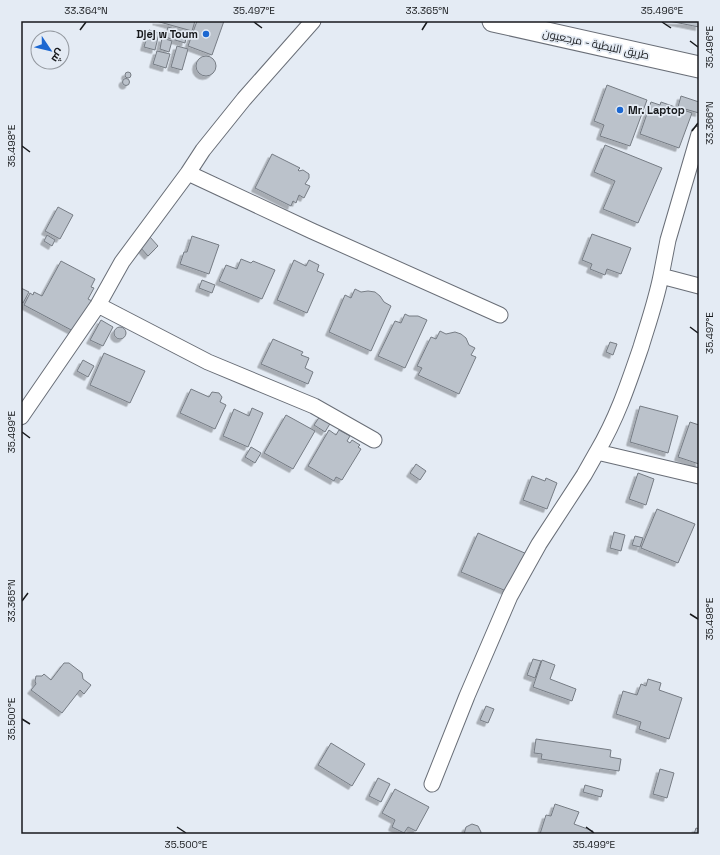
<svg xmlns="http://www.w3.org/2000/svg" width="720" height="855" font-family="'Space Grotesk',Cairo,sans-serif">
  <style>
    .building { fill: #bbc2cb; stroke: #767c84; filter: url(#shadow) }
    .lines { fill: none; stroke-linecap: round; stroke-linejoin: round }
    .minor-casing { stroke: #696e77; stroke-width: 17 }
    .secondary-casing { stroke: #696e77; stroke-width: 23 }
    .minor { stroke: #fff; stroke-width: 15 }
    .secondary { stroke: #fff; stroke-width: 21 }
    .ticks { fill: none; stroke: #17191c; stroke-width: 1.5 }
    .poi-dot { fill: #1b67d1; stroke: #e4ebf4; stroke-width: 1.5 }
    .labels { text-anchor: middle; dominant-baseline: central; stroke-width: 3.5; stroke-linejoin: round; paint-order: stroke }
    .poi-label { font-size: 11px; font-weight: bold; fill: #17191c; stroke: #e4ebf4; text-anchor: end }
    .street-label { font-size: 11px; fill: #17191c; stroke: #e4ebf4 }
    .neatline { fill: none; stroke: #17191c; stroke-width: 1.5 }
    .ticks-label { font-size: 10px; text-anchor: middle; fill: #17191c }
  </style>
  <defs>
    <filter id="shadow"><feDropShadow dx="-3.5" dy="3.5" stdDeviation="0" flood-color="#0004"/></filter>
  </defs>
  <rect width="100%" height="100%" fill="#e4ebf4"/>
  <path class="building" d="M156 21H195L192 31Z
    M197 21H224L212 55 188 46Z
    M669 21H699V27Z
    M168 27 187 33 185 43 165 37Z
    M149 30 159 33 155 50 144 47Z
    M162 38 172 41 169 52 160 49Z
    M177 46 188 49 182 70 171 67Z
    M157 51 170 54 166 68 153 64Z
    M196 66a10 10 0 1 1 20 0a10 10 0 1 1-20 0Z
    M125 75a3 3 0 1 1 6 0a3 3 0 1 1-6 0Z
    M122.5 82a3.5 3.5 0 1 1 7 0a3.5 3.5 0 1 1-7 0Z
    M607 85 647 100 630 146 600 136 604 125 594 121Z
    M681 96 699 102V113L678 107Z
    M651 102 660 105 661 102 692 113 679 148 640 134Z
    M605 145 662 168 638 223 603 209 615 181 594 172Z
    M272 154 300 168 298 170 299 171 303 170 309 174V178L305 184 310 186 304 198 299 195 296 203 293 201 291 206 255 188Z
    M58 207 73 215 60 239 45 231Z
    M592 234 631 248 621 274 607 269 605 275 590 269 592 264 582 260Z
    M47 235 55 240 52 246 44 241Z
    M192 236 219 245 209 274 180 264 184 252H187Z
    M150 237 158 246 148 256 140 247Z
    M241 259 251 263 253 261 275 270 262 299 219 281 226 265 237 269Z
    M294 260 306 266 309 260 319 265 317 271 324 274 307 313 277 300Z
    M61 261 95 279 91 287 94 288 88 299 92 301 75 332 24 305 30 293 33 295 34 292 42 296Z
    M202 280 215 285 212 293 199 288Z
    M21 288 29 292 23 303 21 302Z
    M355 289 361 292 368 291 375 292 380 296 384 302 391 306 371 351 329 332 345 295 351 298Z
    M405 314 409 316H418L427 320 405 368 378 356 395 321 401 323Z
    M101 320 113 327 103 346 90 340Z
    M114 333a6 6 0 1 1 12 0a6 6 0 1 1-12 0Z
    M440 331 446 334 455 332 461 334 466 338 469 345 475 348 471 355 476 357 459 394 418 375 422 368 417 366 431 337 436 339Z
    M273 339 303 352 301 355 309 358 305 368 313 372 308 384 261 364Z
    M610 342 617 344 613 355 606 352Z
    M104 353 145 371 130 403 90 385Z
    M83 360 94 366 88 377 77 371Z
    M191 389 209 397 212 392 219 393 222 397 220 402 226 405 215 429 180 413Z
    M640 406 678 416 668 453 630 442Z
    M252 408 263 413 248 447 223 436 234 409 249 416Z
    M286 415 315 431 293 469 264 453Z
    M320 416 331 422 325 432 314 425Z
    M690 422 699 425V464L678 457Z
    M329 430 336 435 339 430 350 436 347 441 350 443 352 440 360 445 358 447 361 449 342 480 336 477 334 481 308 466Z
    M251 447 261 453 255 463 245 457Z
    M416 464 426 471 420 480 410 473Z
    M638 473 654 479 646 505 629 499Z
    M532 476 545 481 546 478 557 483 547 509 523 500Z
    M657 509 695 524 678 563 641 548Z
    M614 532 625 535 621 551 610 548Z
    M478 533 527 554 511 593 461 572Z
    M635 536 643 538 640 547 632 545Z
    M533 659 541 661 535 678 527 675Z
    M542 660 555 665 550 679 576 689 572 701 533 687Z
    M64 663H69L82 673 83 679 91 685 84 694 80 690 62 713 31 690 36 684 35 681 36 676H42L44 674 51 680Z
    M648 679 661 683 659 690 682 698 669 739 639 729 641 722 616 714 623 691 637 695 641 684 646 686Z
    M486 706 494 709 488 723 480 720Z
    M536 739 611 750 610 757 621 759 619 771 541 759 542 754 534 753Z
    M331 743 365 764 352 786 318 765Z
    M660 769 674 773 667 798 653 794Z
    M378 778 390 784 381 802 369 796Z
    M585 785 603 790 601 797 583 792Z
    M395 789 429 807 416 831 408 827 404 833 392 827 395 820 382 813Z
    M555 804 579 812 574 824 593 831 592 834H540L546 815 551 816Z
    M472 824 478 826 481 832V834H464L466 827Z
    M696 828 699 829V834H694Z"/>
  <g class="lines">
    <g class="minor-casing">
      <path id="minor" d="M188 173 312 231 500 315
        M661 276 668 240 699 134
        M699 286 661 276C656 301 648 324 641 347 628 385 617 418 597 452L699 476
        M98 305 208 362 314 406 374 440
        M21 417 98 305 122 262 188 173 203 150 244 99 313 21
        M432 784 467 696 510 596 539 544 584 475 597 452"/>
    </g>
    <g class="secondary-casing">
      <path id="secondary" d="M493 21 699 67"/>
    </g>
    <use href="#minor" class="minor"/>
    <use href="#secondary" class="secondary"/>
  </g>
  <path class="ticks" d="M254 22 262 28M662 22 671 28M80 30 86 22M422 30 427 22M690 41 698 47M692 131 698 123M22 146 30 152M690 327 698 333M22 432 30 438M22 601 28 593M690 614 698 619M22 719 30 724M177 827 186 833M586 827 594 833"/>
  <g class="poi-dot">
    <circle cx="206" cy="34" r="4"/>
    <circle cx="620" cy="110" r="4"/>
  </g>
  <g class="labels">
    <g class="poi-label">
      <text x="198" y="34">Djej w Toum</text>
      <text x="628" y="110" text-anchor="start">Mr. Laptop</text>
    </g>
    <g class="street-label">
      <text transform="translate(596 44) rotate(12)">طريق النبطية - مرجعيون</text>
    </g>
  </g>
  <rect width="720" height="855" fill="none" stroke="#e4ebf4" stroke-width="44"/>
  <g transform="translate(50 50) rotate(125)"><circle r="19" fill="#e4ebf4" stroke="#92979e"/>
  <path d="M0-3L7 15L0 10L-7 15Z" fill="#1b67d1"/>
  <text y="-6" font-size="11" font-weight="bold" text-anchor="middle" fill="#17191c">ش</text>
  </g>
  <rect x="22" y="22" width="676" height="811" class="neatline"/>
  <g class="ticks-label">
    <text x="86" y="14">33.364°N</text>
    <text x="254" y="14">35.497°E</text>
    <text x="427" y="14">33.365°N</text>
    <text x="662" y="14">35.496°E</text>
    <text transform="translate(709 47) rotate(-90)" y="4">35.496°E</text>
    <text transform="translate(709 123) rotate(-90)" y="4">33.366°N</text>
    <text transform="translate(11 146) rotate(-90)" y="4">35.498°E</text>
    <text transform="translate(709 333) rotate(-90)" y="4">35.497°E</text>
    <text transform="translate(11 432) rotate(-90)" y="4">35.499°E</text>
    <text transform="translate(11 601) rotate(-90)" y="4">33.365°N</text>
    <text transform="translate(709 619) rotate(-90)" y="4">35.498°E</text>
    <text transform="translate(11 719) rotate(-90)" y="4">35.500°E</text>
    <text x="186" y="848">35.500°E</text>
    <text x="594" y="848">35.499°E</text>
  </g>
</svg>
